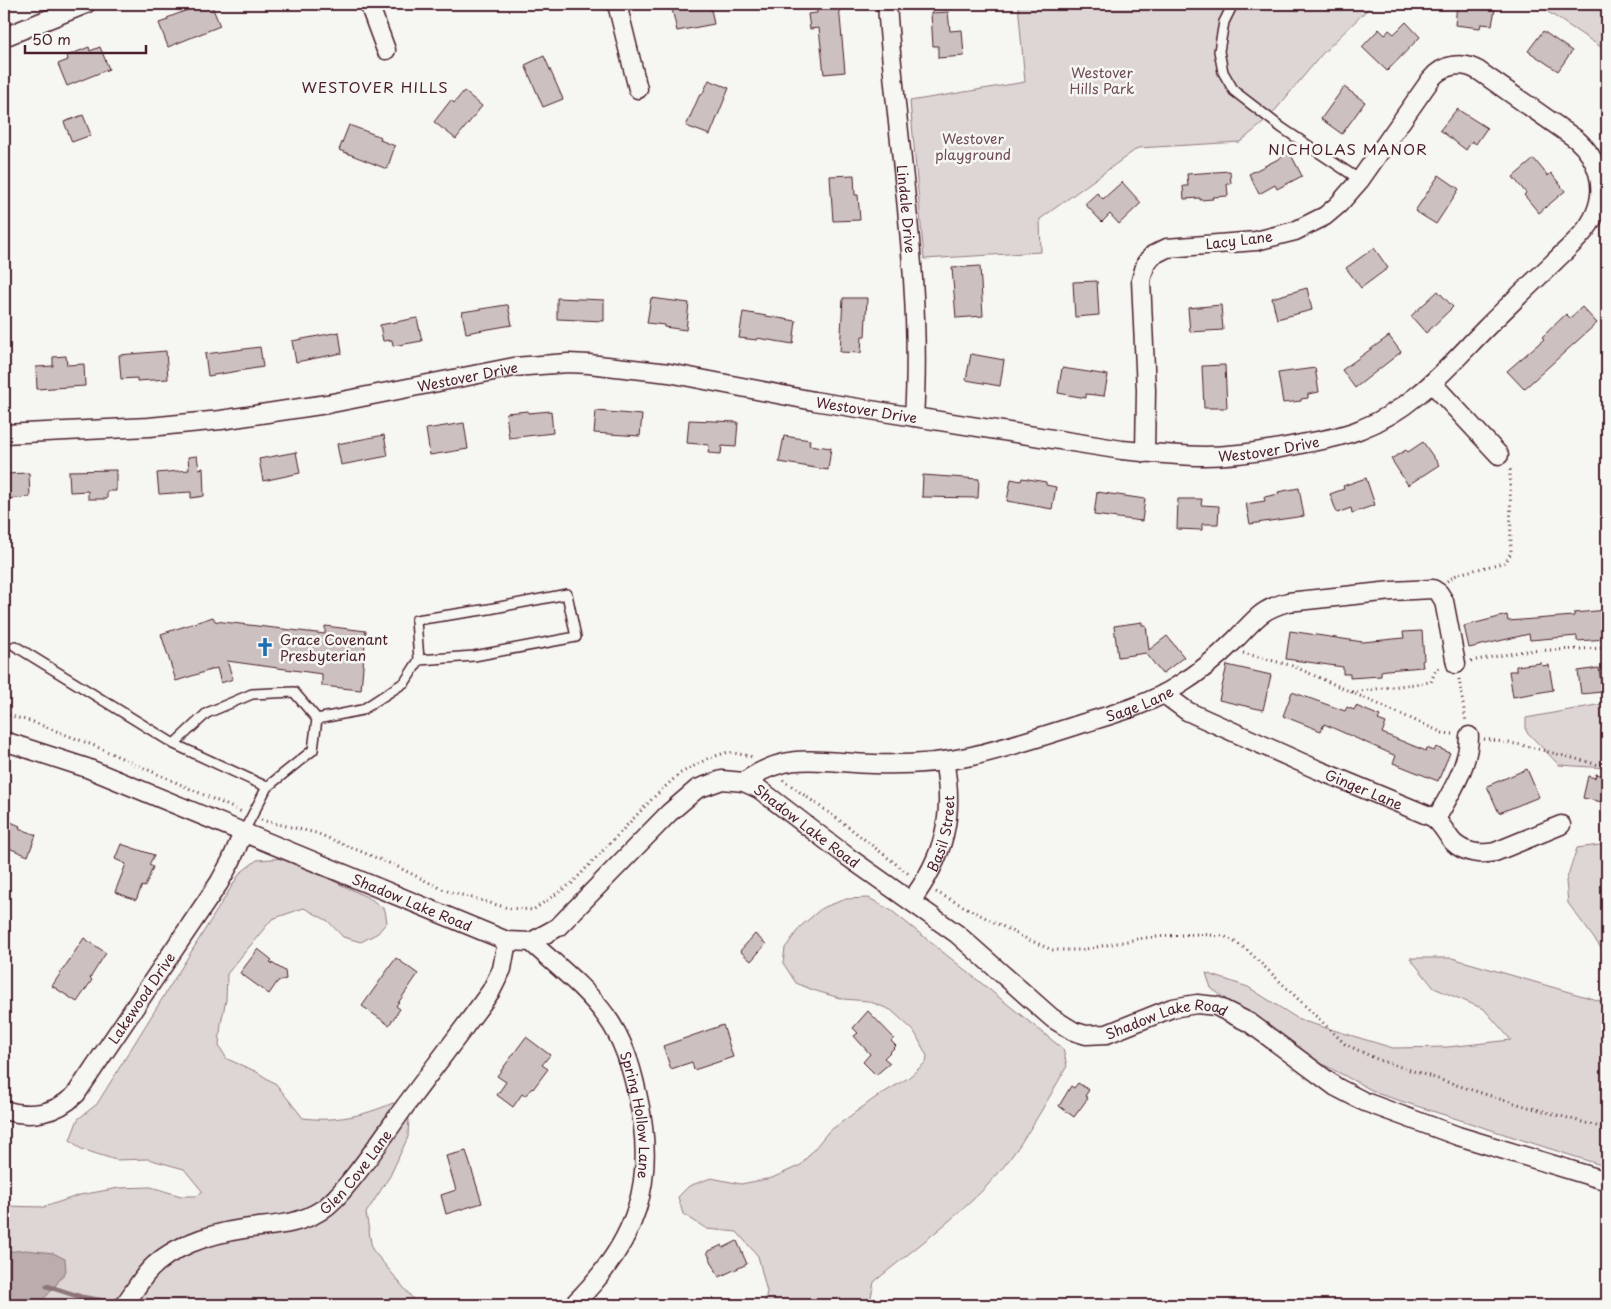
<svg xmlns="http://www.w3.org/2000/svg" width="1611" height="1309" font-family="'Playpen Sans',sans-serif">
  <style>
    .green { fill: #ddd6d5; stroke: #947a80 }
    .water { fill: #bbadae; stroke: #8e747a }
    .lines { fill: none; stroke-linecap: round; stroke-linejoin: round }
    .stream { stroke: #8e747a; stroke-width: 5 }
    .building { fill: #ccc1c0; stroke: #4a1f2b }
    .service-casing { stroke: #4a1f2b; stroke-width: 12 }
    .minor-casing { stroke: #4a1f2b; stroke-width: 21 }
    .path { stroke: #4a1f2b; stroke-width: 3; stroke-dasharray: 1 4; stroke-linecap: butt }
    .service { stroke: #f6f6f2; stroke-width: 9 }
    .minor { stroke: #f6f6f2; stroke-width: 18 }
    .labels { text-anchor: middle; dominant-baseline: central; stroke-width: 5; stroke-linejoin: round; paint-order: stroke }
    .park-label { font-size: 14px; fill: #6f4d56; stroke: #f6f6f2 }
    .street-label { font-size: 14px; fill: #4a1f2b; stroke: #f6f6f2 }
    .poi-label { font-size: 14px; fill: #4a1f2b; stroke: #f6f6f2; text-anchor: start }
    .neighbourhood-label { font-size: 15px; letter-spacing: 1px; fill: #4a1f2b; stroke: #f6f6f2 }
  </style>
  <rect width="100%" height="100%" fill="#f6f6f2"/>
  <filter id="ink" filterUnits="userSpaceOnUse"><feTurbulence type="fractalNoise" baseFrequency=".02" numOctaves="2"/><feDisplacementMap in="SourceGraphic" scale="10" xChannelSelector="R" yChannelSelector="G"/><feConvolveMatrix kernelMatrix="1 2 1 2 8 2 1 2 1" color-interpolation-filters="sRGB"/></filter>
  <g filter="url(#ink)">
    <path class="green" d="M1018 4H1373L1322 54 1268 119 1240 142 1138 148 1040 219 1041 252 924 259 910 101 1025 82Z
      M1536 4H1607V51Z
      M1607 703V768L1559 765 1526 731V718Z
      M1607 844V956L1568 903 1566 881 1577 848Z
      M286 858 371 899 385 910 387 922 378 933 361 942 343 937 328 921 304 908 272 919 227 974 226 1000 221 1023 219 1046 227 1059 255 1071 276 1084 303 1118C335 1122 363 1116 393 1103L409 1116 408 1137 390 1176 366 1213 372 1249 418 1305H4V1206L44 1207 80 1195 119 1188 151 1187 181 1196H198L202 1191 184 1169 148 1159 116 1160 81 1149 70 1140 78 1119 97 1104 240 873 257 860Z
      M869 898 892 911 1063 1049 1067 1066C1043 1108 1018 1155 984 1189 950 1223 911 1251 874 1282L871 1297 874 1305H764L767 1292 758 1256 737 1232 707 1229 683 1214 678 1197 689 1186 711 1178 741 1184 772 1178 801 1165 828 1132 875 1098 908 1078 926 1062 927 1056 914 1031 891 1010 868 1001 843 999 813 990 796 983 783 963 785 948 801 926 822 908 846 899Z
      M1410 958H1452L1607 1003V1167L1379 1094 1315 1060 1247 1015 1211 988 1206 973 1248 987 1300 1020 1393 1048 1448 1047 1511 1040 1484 1009 1434 988Z"/>
    <path class="water" d="M26 1250 53 1253 65 1259 66 1271 53 1289 38 1305H11L4 1301V1252Z"/>
    <g class="lines">
      <path class="stream" d="M47 1286 81 1297 122 1304"/>
    </g>
    <path class="building" d="M211 4 220 26 168 47 159 23 168 20 167 18 200 5 201 7Z
      M671 4H710L714 24 677 31Z
      M1457 4H1496L1492 25 1481 24 1480 28 1455 25Z
      M839 6 845 72 824 74 819 28 810 29 808 14 817 13V8Z
      M948 12 950 31 962 30 964 56 938 58V46H933L931 13Z
      M1406 22 1420 37 1387 71 1362 47 1379 29 1385 35 1389 30 1394 34Z
      M1543 31 1572 51 1558 71 1528 51Z
      M89 47 90 51 100 47 109 69 67 86 58 64 68 60 67 56Z
      M544 56 563 99 543 107 525 65Z
      M709 80 729 88 710 135 686 126 700 94 702 95Z
      M1344 87 1365 102 1342 134 1321 119Z
      M464 91 482 106 456 139 434 122 451 100 454 103Z
      M1457 109 1487 128 1476 144 1472 141 1466 150 1440 130Z
      M83 115 91 135 72 142 64 122Z
      M349 125 381 137 380 140 395 146 387 169 339 150Z
      M1290 153 1302 176 1277 189 1275 185 1259 194 1249 174Z
      M1534 159 1548 176 1551 173 1565 191 1539 213 1524 195 1526 193 1513 177Z
      M1230 171 1231 184H1227L1228 196 1212 197 1213 199 1200 200V198L1184 199 1183 186H1188L1187 174Z
      M854 175 855 195H858L860 220 833 221 830 176Z
      M1439 175 1459 189 1436 224 1415 211Z
      M1122 182 1141 203 1119 224 1110 214 1102 222 1085 204 1097 193 1103 199Z
      M1374 248 1388 268 1361 288 1346 268Z
      M980 266 983 316 956 318 952 268Z
      M1097 281 1099 315 1075 317 1073 282Z
      M1307 288 1312 310 1277 319 1272 298Z
      M1438 291 1453 307 1426 333 1411 316Z
      M557 298 604 300V321L557 319Z
      M651 298 689 303 686 330 664 327V325L647 323Z
      M843 298H867L865 336H862L861 353 840 352Z
      M506 305H508L512 325 466 333 462 312Z
      M1221 305 1223 330 1190 332 1188 308Z
      M1582 307 1597 323 1524 389 1507 371 1544 339 1542 337 1566 314 1570 318Z
      M743 312 796 321 793 344 757 338V340L739 338Z
      M417 318 422 341 393 346 392 340 383 341 380 325Z
      M339 332 342 353 296 362 292 341Z
      M1389 336 1401 352 1355 388 1342 370Z
      M260 347 263 367 208 376 205 354Z
      M166 351 168 379 137 381V378L121 379 119 355Z
      M971 354 1004 360 1000 386 966 380Z
      M66 356 67 365 84 364 85 386 37 389 36 367 53 366V357Z
      M1225 365 1227 408H1204L1202 366Z
      M1062 368 1108 375 1104 396 1086 394V398L1058 393Z
      M1315 368 1319 392 1308 394V398L1301 399V401L1283 403 1278 373Z
      M528 411V413L551 411 553 433 509 438 506 413Z
      M596 411 642 415 640 436 594 433Z
      M689 420 738 422 736 447 722 446 721 454 708 453 709 445 687 443Z
      M464 423 468 449 430 455 426 429Z
      M384 435 388 456 341 465 337 444Z
      M784 436 810 440 809 445 831 448 828 470 779 462Z
      M1423 442 1439 465 1408 485 1391 459 1406 450 1408 452Z
      M296 452 300 473 263 481 259 459Z
      M197 456 199 469 203 468 204 496 191 498V492L159 494 157 473 189 470 188 457Z
      M116 470V491H107V499H88V491L70 492 69 471Z
      M29 473 30 497 4 499V474Z
      M923 475 979 479 978 498 922 497Z
      M1022 478 1046 482V485L1056 487 1052 509 1007 501 1011 479 1021 481Z
      M1366 478 1375 505 1352 513 1351 508 1337 513 1330 494 1344 489 1343 486Z
      M1299 488 1304 516 1250 524 1246 504 1265 501 1264 497 1279 494 1278 492Z
      M1097 492 1145 499 1142 521 1094 515Z
      M1178 499H1202L1201 505 1219 506 1218 524H1202V530L1177 529Z
      M1607 610V639L1577 641V636L1530 640 1529 634 1469 648 1464 626 1507 615 1508 621 1574 616V613Z
      M213 617 215 621 325 634V626L366 631 361 690 322 686V674L227 661 233 679 221 683 217 668 176 681 161 634Z
      M1142 622V625H1146L1149 650 1167 636 1184 657 1162 674 1146 653 1118 657 1114 626Z
      M1290 631 1363 642 1404 638 1403 632 1422 631 1424 660 1422 661 1423 667 1387 670 1381 671V676L1350 678V674H1343V667L1286 659Z
      M1541 663 1542 666 1549 665 1553 690 1513 697 1509 671H1516V666Z
      M1227 665 1271 675 1263 710 1219 700Z
      M1599 668 1602 692 1581 694 1578 671Z
      M1292 692 1345 711 1347 707 1354 710 1356 706 1380 716 1378 720 1386 723 1382 733 1426 751 1427 748 1434 751 1436 747 1450 753 1438 781 1393 763 1396 756 1324 724 1321 731 1283 716Z
      M1527 769 1539 797 1499 813 1487 786Z
      M1596 774 1607 777V803L1583 798 1588 776 1595 778Z
      M4 819 20 826 19 828 36 835 28 856 4 846Z
      M121 844 154 855 149 865 153 867 145 887 142 886 136 900 115 892 126 864 115 859Z
      M755 934 766 944 751 961 740 951Z
      M84 938 106 953 90 978 92 980 77 1002 52 986Z
      M258 949 272 960 270 962 285 971 286 979 278 981 269 994 240 973Z
      M396 958 418 974 396 1006 400 1009 389 1025 362 1006Z
      M868 1011 894 1038 891 1041 896 1046 884 1058 890 1063 876 1075 863 1062 870 1054 854 1036 858 1033 853 1028Z
      M723 1025 733 1057 694 1070 692 1062 671 1069 663 1046Z
      M526 1037 550 1055 542 1065 548 1069 533 1089 532 1088 525 1096 522 1094 513 1107 497 1095 506 1082 497 1076Z
      M1078 1083 1089 1090 1085 1096 1088 1098 1074 1117 1059 1106 1071 1086 1074 1088Z
      M466 1151 482 1203 446 1214 441 1195 456 1190 446 1156Z
      M737 1241 747 1264 719 1277 707 1252 722 1245 723 1248Z"/>
    <g class="lines">
      <g class="service-casing">
        <path id="service" d="M1233 4 1224 22 1219 51 1223 72 1234 91 1282 128 1360 180
          M15 646 174 744 267 787 243 833
          M317 719 362 710 405 682 419 660 474 656 576 637 567 594 489 609 416 620 419 660
          M174 744 207 713 252 694 294 692 317 719 313 750 267 787"/>
      </g>
      <g class="minor-casing">
        <g id="minor">
          <path d="M369 4 386 50"/>
          <path d="M617 4 638 89"/>
          <path id="s1" d="M887 4C896 141 923 279 914 417"/>
          <path d="M4 37 86 4"/>
          <path d="M1432 383 1499 455"/>
          <path id="s2" d="M4 434 149 427 221 420 327 404 514 367 568 363 589 364 669 373 814 401 1122 450C1150 453 1177 456 1205 456 1239 456 1273 450 1306 443 1324 440 1344 436 1361 429 1382 421 1401 409 1419 394 1443 375 1464 350 1486 328 1508 306 1531 284 1554 262 1568 248 1587 233 1595 214 1607 187 1598 158 1576 139L1479 71C1463 61 1443 64 1431 79L1360 180 1338 205 1325 216 1295 231 1256 241 1167 248 1153 255 1146 263 1141 280 1146 390 1145 453"/>
          <path id="s3" d="M1164 694 1187 711 1200 717 1316 769 1432 817C1442 823 1445 833 1453 842 1464 853 1481 855 1495 852L1561 825"/>
          <path id="s4" d="M4 741 87 768 507 941 531 942 558 927 669 813 697 789 722 780 744 782 759 789 848 857 957 934 1052 1018 1073 1031 1086 1035 1107 1034 1172 1008 1197 1004 1216 1006 1250 1023 1336 1087 1365 1102 1458 1136 1607 1181"/>
          <path id="s5" d="M744 782C789 749 823 763 874 764 906 765 941 763 972 756 1010 747 1047 735 1084 723 1117 713 1150 704 1179 685 1199 673 1218 657 1235 640 1255 620 1259 610 1288 602L1392 591 1433 589 1439 593 1444 601 1456 664"/>
          <path d="M1436 819C1450 794 1469 766 1469 736"/>
          <path id="s6" d="M911 901C944 857 955 815 944 761"/>
          <path id="s7" d="M531 942C556 965 587 989 606 1016 623 1039 631 1066 637 1093 658 1181 637 1242 573 1305"/>
          <path id="s8" d="M4 1110C30 1118 56 1114 76 1094L219 883 231 861 243 833"/>
          <path id="s9" d="M124 1305C132 1295 138 1284 146 1274 168 1247 209 1234 243 1229 270 1225 296 1226 320 1211 333 1203 342 1191 352 1179 370 1157 386 1133 403 1109 432 1070 462 1031 491 991L502 969 507 941"/>
        </g>
      </g>
      <path class="path" d="M1602 4 1607 8
        M1447 581 1458 574 1506 562 1511 552 1510 470 1508 468
        M1243 653 1293 666 1443 733 1453 734
        M1471 661 1525 651 1607 648
        M1459 679 1466 722
        M1352 692 1431 682 1436 669 1440 668
        M4 714 33 722 95 746 242 812
        M1484 739 1522 745 1607 767
        M783 780 846 825 910 875
        M261 820 316 833 396 866 444 890 508 908 533 910 572 883 653 798 679 774 709 758 728 752 750 756 754 758
        M936 892 1023 937 1052 950H1081L1143 938 1195 934 1224 936 1245 948 1345 1044 1379 1060 1500 1099 1607 1129"/>
      <use href="#service" class="service"/>
      <use href="#minor" class="minor"/>
    </g>
  </g>
  <defs>
    <g id="church-bare" transform="scale(1.5)"><path d="M-1.2-6h2.4v3.5h3.3v2.4h-3.3V6h-2.4V-.1h-3.3v-2.4h3.3Z" fill="#1f6fb2" stroke="#f6f6f2" stroke-width="2.5" paint-order="stroke"/></g>
  </defs>
  <g fill-rule="evenodd">
    <use href="#church-bare" x="265" y="647"/>
  </g>
  <g class="labels">
    <g class="park-label">
      <text x="1102" y="72">Westover<tspan x="1102" dy="16">Hills Park</tspan></text>
      <text x="973" y="138">Westover<tspan x="973" dy="16">playground</tspan></text>
    </g>
    <g class="street-label">
      <text stroke="none"><textPath href="#s1" startOffset="206">Lindale Drive</textPath></text>
      <text transform="translate(1239 240) rotate(-7)">Lacy Lane</text>
      <text stroke="none"><textPath href="#s2" startOffset="468">Westover Drive</textPath></text>
      <text stroke="none"><textPath href="#s2" startOffset="872">Westover Drive</textPath></text>
      <text stroke="none"><textPath href="#s2" startOffset="1278">Westover Drive</textPath></text>
      <text stroke="none"><textPath href="#s5" startOffset="409">Sage Lane</textPath></text>
      <text stroke="none"><textPath href="#s3" startOffset="222">Ginger Lane</textPath></text>
      <text stroke="none"><textPath href="#s4" startOffset="918">Shadow Lake Road</textPath></text>
      <text stroke="none"><textPath href="#s6" startOffset="75">Basil Street</textPath></text>
      <text stroke="none"><textPath href="#s4" startOffset="439">Shadow Lake Road</textPath></text>
      <text stroke="none"><textPath href="#s8" startOffset="194">Lakewood Drive</textPath></text>
      <text stroke="none"><textPath href="#s4" startOffset="1352">Shadow Lake Road</textPath></text>
      <text stroke="none"><textPath href="#s7" startOffset="211">Spring Hollow Lane</textPath></text>
      <text stroke="none"><textPath href="#s9" startOffset="280">Glen Cove Lane</textPath></text>
    </g>
    <g class="poi-label">
      <text x="280" y="639">Grace Covenant<tspan x="280" dy="16">Presbyterian</tspan></text>
    </g>
    <g class="neighbourhood-label">
      <text x="375" y="86">WESTOVER HILLS</text>
      <text x="1348" y="148">NICHOLAS MANOR</text>
    </g>
  </g>
  <rect width="1611" height="1309" fill="none" stroke="#f6f6f2" stroke-width="20"/>
  <rect x="10" y="10" width="1591" height="1289" fill="none" stroke="#4a1f2b" stroke-width="2" filter="url(#ink)"/>
  <path d="M25 45v8h121v-8" fill="none" stroke="#4a1f2b" stroke-width="2.5"/>
  <text x="32" y="45" font-size="15" fill="#4a1f2b" stroke="#f6f6f2" stroke-width="4" paint-order="stroke">50 m</text>
</svg>
